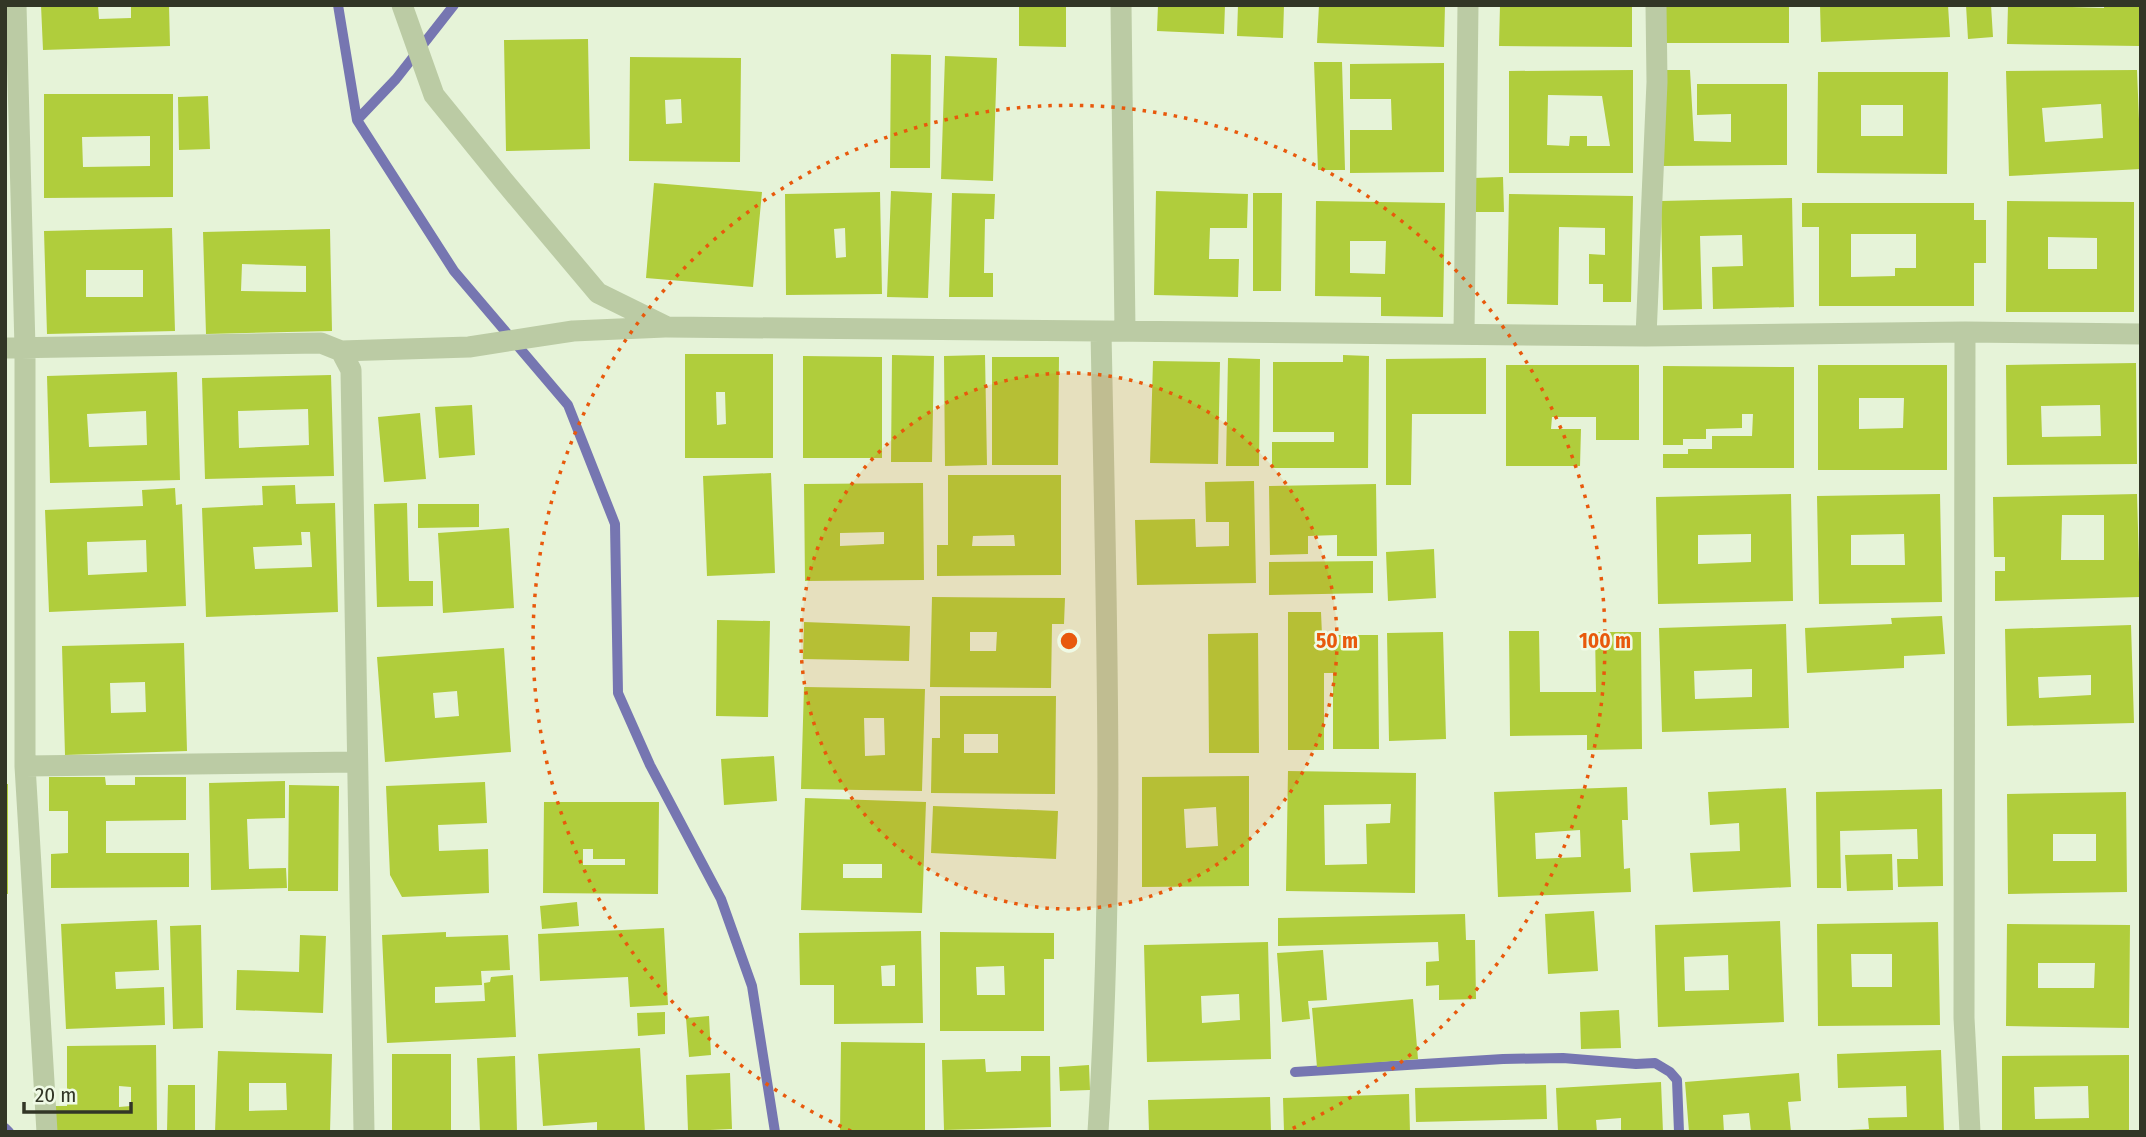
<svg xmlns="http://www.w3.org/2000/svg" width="2146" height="1137" font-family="'Fira Sans Condensed',sans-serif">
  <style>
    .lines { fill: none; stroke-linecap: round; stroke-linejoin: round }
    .stream { stroke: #7676b1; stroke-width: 10 }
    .building { fill: #b0cd3c; fill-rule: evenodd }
    .minor { stroke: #bbcba4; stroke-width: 21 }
    .ring { fill: none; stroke: #e8590c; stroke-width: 3.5; stroke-dasharray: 3.5 7 }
    .centre { fill: #e8590c; stroke: #effae5; stroke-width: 3.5 }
    .ring-label { font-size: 21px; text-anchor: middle; font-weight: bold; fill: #e8590c; stroke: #effae5; stroke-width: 5; stroke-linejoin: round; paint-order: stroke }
  </style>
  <rect width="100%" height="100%" fill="#e6f3d8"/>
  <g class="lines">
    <path class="stream" d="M338 5 357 120 454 271 568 405 615 524 618 693 650 765 721 899 752 986 775 1132
      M357 120 396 79 454 5
      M1295 1072 1503 1059 1563 1058 1636 1064 1655 1063 1670 1072 1677 1080 1679 1132
      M5 1128 9 1132"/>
  </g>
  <path class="building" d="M41 5H98L99 19 131 18V5H169L170 46 43 50Z
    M1019 5H1066V47L1019 46Z
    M1158 5H1225L1224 34 1157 31Z
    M1238 5H1284L1283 38 1237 36Z
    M1319 5H1445L1444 47 1317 43Z
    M1500 5H1632V47L1499 46Z
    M1664 5H1789V43H1664Z
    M1820 5H1948L1950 37 1821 42Z
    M1966 5H1991L1993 37 1968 39Z
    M2008 5 2104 8V5H2140L2139 46 2007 44Z
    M588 39 590 149 506 151 504 40Z
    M891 54 931 55 930 168H890Z
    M945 56 997 58 993 181 941 179Z
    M630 57 741 58 740 162 629 161ZM681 99 682 123 666 124 665 100Z
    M1314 62H1342L1345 170H1318Z
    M1444 63V172L1350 173V130H1392L1391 99H1350V64Z
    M1633 70V173H1509V71ZM1548 95 1602 96 1610 146H1587V136H1570L1569 146 1547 145Z
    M1662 70H1690L1694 141 1731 142V114L1697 115V84H1787V165L1662 166Z
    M2137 70 2141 169 2009 176 2006 71ZM2101 104 2103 138 2045 142 2042 108Z
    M1818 72H1948L1947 174 1817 173ZM1861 105H1903V136H1861Z
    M44 94H173V197L44 198ZM150 136V166L83 167 82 137Z
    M208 96 210 149 179 150 178 97Z
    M1503 177 1504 212H1474L1473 178Z
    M654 183 762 192 753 287 646 278Z
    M891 191 932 193 928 298 887 297Z
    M1156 191 1248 194 1247 228H1210L1209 259H1239L1238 297 1154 295Z
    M880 192 882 294 786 295 785 194ZM845 228 846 257 836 258 834 229Z
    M952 193 995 194 994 219H985L984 273H993V297H949Z
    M1253 193H1282L1281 291H1253Z
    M1509 194 1633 196 1631 302H1603V284H1589V254L1605 255V228L1559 227 1558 305 1507 304Z
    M1792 198 1794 307 1713 309 1712 267 1743 266 1742 235 1700 236 1702 309 1663 310 1661 201Z
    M1316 201 1445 203 1443 317 1381 316V297L1315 296ZM1350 241H1386L1385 274 1350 273Z
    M2007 201 2134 202V312H2006ZM2048 237 2097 238V269H2048Z
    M1802 203H1974V220H1986V263H1974V306H1819V227H1802ZM1851 234H1916V268H1895V276L1851 277Z
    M172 228 175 331 47 334 44 231ZM86 270H143V297H86Z
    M330 229 332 331 206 334 203 232ZM242 264 306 266V292L241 291Z
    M685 354H773V458H685ZM716 392H725L726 424 717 425Z
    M892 355 934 356 932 462H891Z
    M985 355 987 465 945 466 944 356Z
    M1343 355 1369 356 1368 468H1272V442H1334V432H1273V362H1343Z
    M803 356 882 357V458H803Z
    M992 357H1059L1058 465H992Z
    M1228 358 1260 359 1259 466H1226Z
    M1486 358V414H1412L1411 485H1386V359Z
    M1153 361 1220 362 1218 464 1150 463Z
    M2136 363 2137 464 2007 465 2006 365ZM2100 405 2101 436 2042 437 2041 406Z
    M1506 365H1639V440H1596V417H1552L1551 429H1581L1580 466H1506Z
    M1818 365H1947V470H1818ZM1859 398H1904L1903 428 1859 429Z
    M1663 366 1794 367V468H1663V454H1688V449H1712V436H1752L1753 414H1742V428L1706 429V439H1683V445H1663Z
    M177 372 180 480 50 483 47 376ZM146 411 147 445 89 447 87 414Z
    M331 375 334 476 205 479 202 378ZM308 409 309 445 239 448 238 411Z
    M472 405 475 455 439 458 435 407Z
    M420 413 426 479 384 482 378 417Z
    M771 473 775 573 707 576 703 476Z
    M948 475H1061V575L937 576V545H948ZM1014 535 1015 546H972L973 536Z
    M1254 481 1256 583 1137 585 1135 520 1195 519 1196 547 1229 546V522H1206L1205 482Z
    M923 483 924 580 805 581 804 484ZM884 532V544L840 546V533Z
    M1376 484 1377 556H1337V535L1308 536V554L1270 555 1269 486Z
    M295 485 296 504 335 503 338 612 206 617 202 508 263 505 262 486ZM301 532H310L312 567 255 569 253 547 302 545Z
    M175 488 176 505 182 504 186 606 49 612 45 510 143 506 142 490ZM146 540 147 572 88 575 87 542Z
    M1791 494 1793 601 1658 604 1656 497ZM1751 534V562L1698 564V535Z
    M1940 494 1942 602 1819 604 1817 496ZM1904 534 1905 565H1851V535Z
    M2137 494 2140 597 1995 601V571H2005V557H1994L1993 497ZM2062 515H2104V560H2061Z
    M407 503 409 581H433V606L377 607 374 504Z
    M418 504H479V527L418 528Z
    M509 528 514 608 443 613 438 533Z
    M1434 549 1436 598 1388 601 1386 552Z
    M1373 561V593L1269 595V562Z
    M932 597 1065 598 1064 624H1052L1051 688 930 687ZM970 632H997L996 651H970Z
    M1288 612H1321L1322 635H1378L1379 749H1333V673H1324V750H1288Z
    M1942 616 1945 654 1904 656V668L1807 673 1805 628 1892 624 1891 618Z
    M717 620 770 621 768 717 716 716Z
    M804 622 910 626 909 661 803 659Z
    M1786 624 1789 728 1662 732 1659 628ZM1752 669V697L1695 699 1694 671Z
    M2131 625 2134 723 2007 726 2005 629ZM2091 675V695L2039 698 2038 677Z
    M1509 631H1539L1540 692H1596L1595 632H1641L1642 749 1587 750V735L1510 736Z
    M1443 632 1446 739 1389 741 1387 633Z
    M1258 633 1259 753H1209L1208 634Z
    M184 643 187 751 65 755 62 646ZM145 682 146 712 111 713 110 683Z
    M504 648 511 752 385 762 377 657ZM457 691 459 716 435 718 433 693Z
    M804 687 925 689 922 791 801 789ZM864 718H884L885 755 865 756Z
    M940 696H1056L1055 794 931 793 932 738H940ZM964 734H998V753H964Z
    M774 756 777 801 724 805 721 759Z
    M1288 771 1416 773 1415 893 1286 891ZM1391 804 1390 823 1366 824 1367 864 1325 865 1324 805Z
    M1249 776V886L1142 887V777ZM1216 807 1218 846 1186 848 1184 809Z
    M49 777H105L106 785H135V777H186V820L106 821V853H189V887L51 888V854L68 853V811H49Z
    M285 781V818L247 819 249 869 286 868 287 888 211 890 209 783Z
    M485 782 487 823 438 825 439 851 488 849 489 893 402 897 390 875 386 786Z
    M5 784H8V894H5Z
    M289 785 339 786 338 891H288Z
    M1627 787 1628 820H1622L1624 869 1630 868 1631 892 1498 897 1494 792ZM1580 830 1581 857 1536 859 1535 833Z
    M1786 788 1791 887 1693 892 1690 853 1740 851 1739 823 1710 825 1708 792Z
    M1942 789 1943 886 1898 887 1897 859H1918L1917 829 1840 831 1841 888H1817L1816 792Z
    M2126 792 2127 892 2008 894 2007 794ZM2053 834H2096V861H2053Z
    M805 798 926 802 922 913 801 910ZM843 864H882V878H843Z
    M544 802H659L658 894 543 893ZM583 849H593V859H625V865H583Z
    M933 806 1058 811 1056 859 931 853Z
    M1892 854 1893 890 1847 891 1845 855Z
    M577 902 579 926 542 929 540 906Z
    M1594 911 1598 971 1548 974 1545 914Z
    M1465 914 1466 940H1475L1476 999 1439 1000V985L1426 986V962L1439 961 1438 942 1278 946V918Z
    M157 920 159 970 115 972 116 989 164 987 165 1025 66 1029 61 924Z
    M1780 921 1784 1022 1658 1027 1655 925ZM1728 955 1729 990 1685 991 1684 957Z
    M1938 922 1940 1025 1818 1026 1817 924ZM1851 954H1892V987H1852Z
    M2007 924 2130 925 2129 1028 2006 1026ZM2038 963H2095L2094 988H2038Z
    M201 925 203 1028 173 1029 170 926Z
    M664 928 668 1005 630 1007 628 977 540 981 538 934Z
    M921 931 923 1023 834 1024V985H800L799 933ZM895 965V986H882L881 966Z
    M446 932V937L508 935 510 970 481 971 482 985 435 987V1003L485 1001 484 983 490 982 491 977 513 975 516 1037 387 1043 382 935Z
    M940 932 1054 933V959H1044V1031H940ZM1004 966 1005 995H977L976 967Z
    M300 935 326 936 323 1013 236 1010 237 970 299 972Z
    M1268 942 1271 1059 1147 1062 1144 945ZM1239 994 1240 1020 1202 1023 1201 996Z
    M1323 950 1327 1000 1308 1001 1310 1019 1282 1022 1277 953Z
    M1413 999 1418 1059 1317 1067 1312 1008Z
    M1619 1010 1621 1048 1581 1049 1580 1012Z
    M665 1012V1034L638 1036 637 1013Z
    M709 1016 711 1055 689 1057 686 1018Z
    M841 1042 925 1043V1132H840Z
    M156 1045 157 1132H54V1106H67V1046ZM119 1086 131 1087V1106L119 1107Z
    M640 1048 645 1132H597V1122L543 1126 538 1054Z
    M1941 1050 1944 1132H1849V1130L1869 1129 1868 1118 1907 1117 1906 1086 1838 1088 1837 1054Z
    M218 1051 332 1054 330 1132H215ZM249 1083H286L287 1110 249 1111Z
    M392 1054H451V1132H392Z
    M2129 1055V1132H2002V1056ZM2088 1086 2089 1118 2035 1119 2034 1087Z
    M515 1056 517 1132H480L477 1058Z
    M1021 1056H1050L1051 1127 944 1130 942 1060 985 1059 986 1072 1021 1071Z
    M1089 1065 1090 1090 1060 1091 1059 1067Z
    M730 1073 732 1129 688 1131 686 1075Z
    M1799 1073 1801 1101 1788 1102 1791 1132H1751L1749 1113 1723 1115 1724 1132H1689L1685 1082Z
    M1661 1082 1663 1132H1621V1118L1596 1120 1597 1132H1558L1556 1088Z
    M168 1085H195V1132H167Z
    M1546 1085 1547 1119 1416 1122 1415 1088Z
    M1409 1094 1410 1132H1284L1283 1098Z
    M1270 1097 1271 1132H1149L1148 1100Z"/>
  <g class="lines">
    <path class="minor" d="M16 5 25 348V766L47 1132
      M402 5 434 95 503 180 598 293 667 327 1646 336 1965 332 2141 334
      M1121 5 1125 331
      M1965 332 1964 1018 1970 1132
      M1464 334 1468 5
      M1646 336 1657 82 1656 5
      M5 348 321 343 341 351 469 347 573 331 665 327
      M341 351 351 370 364 1132
      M25 766 357 762
      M1098 1132C1115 865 1106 598 1101 331"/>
  </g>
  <circle cx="1069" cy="641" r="268" fill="#e8590c" fill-opacity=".12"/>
  <g class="ring">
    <circle cx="1069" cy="641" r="268"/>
    <path d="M851 1131A536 536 0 1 1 1287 1131"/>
  </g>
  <circle cx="1069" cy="641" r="10" class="centre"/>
  <g class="ring-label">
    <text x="1337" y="648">50 m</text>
    <text x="1605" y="648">100 m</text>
  </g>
  <rect width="2146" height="1137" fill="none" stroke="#323626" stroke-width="14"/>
  <path d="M24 1102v10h107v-10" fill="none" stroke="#323626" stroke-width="3.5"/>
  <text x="35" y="1102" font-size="21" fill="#323626" stroke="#effae5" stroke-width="5" paint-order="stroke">20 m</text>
</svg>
